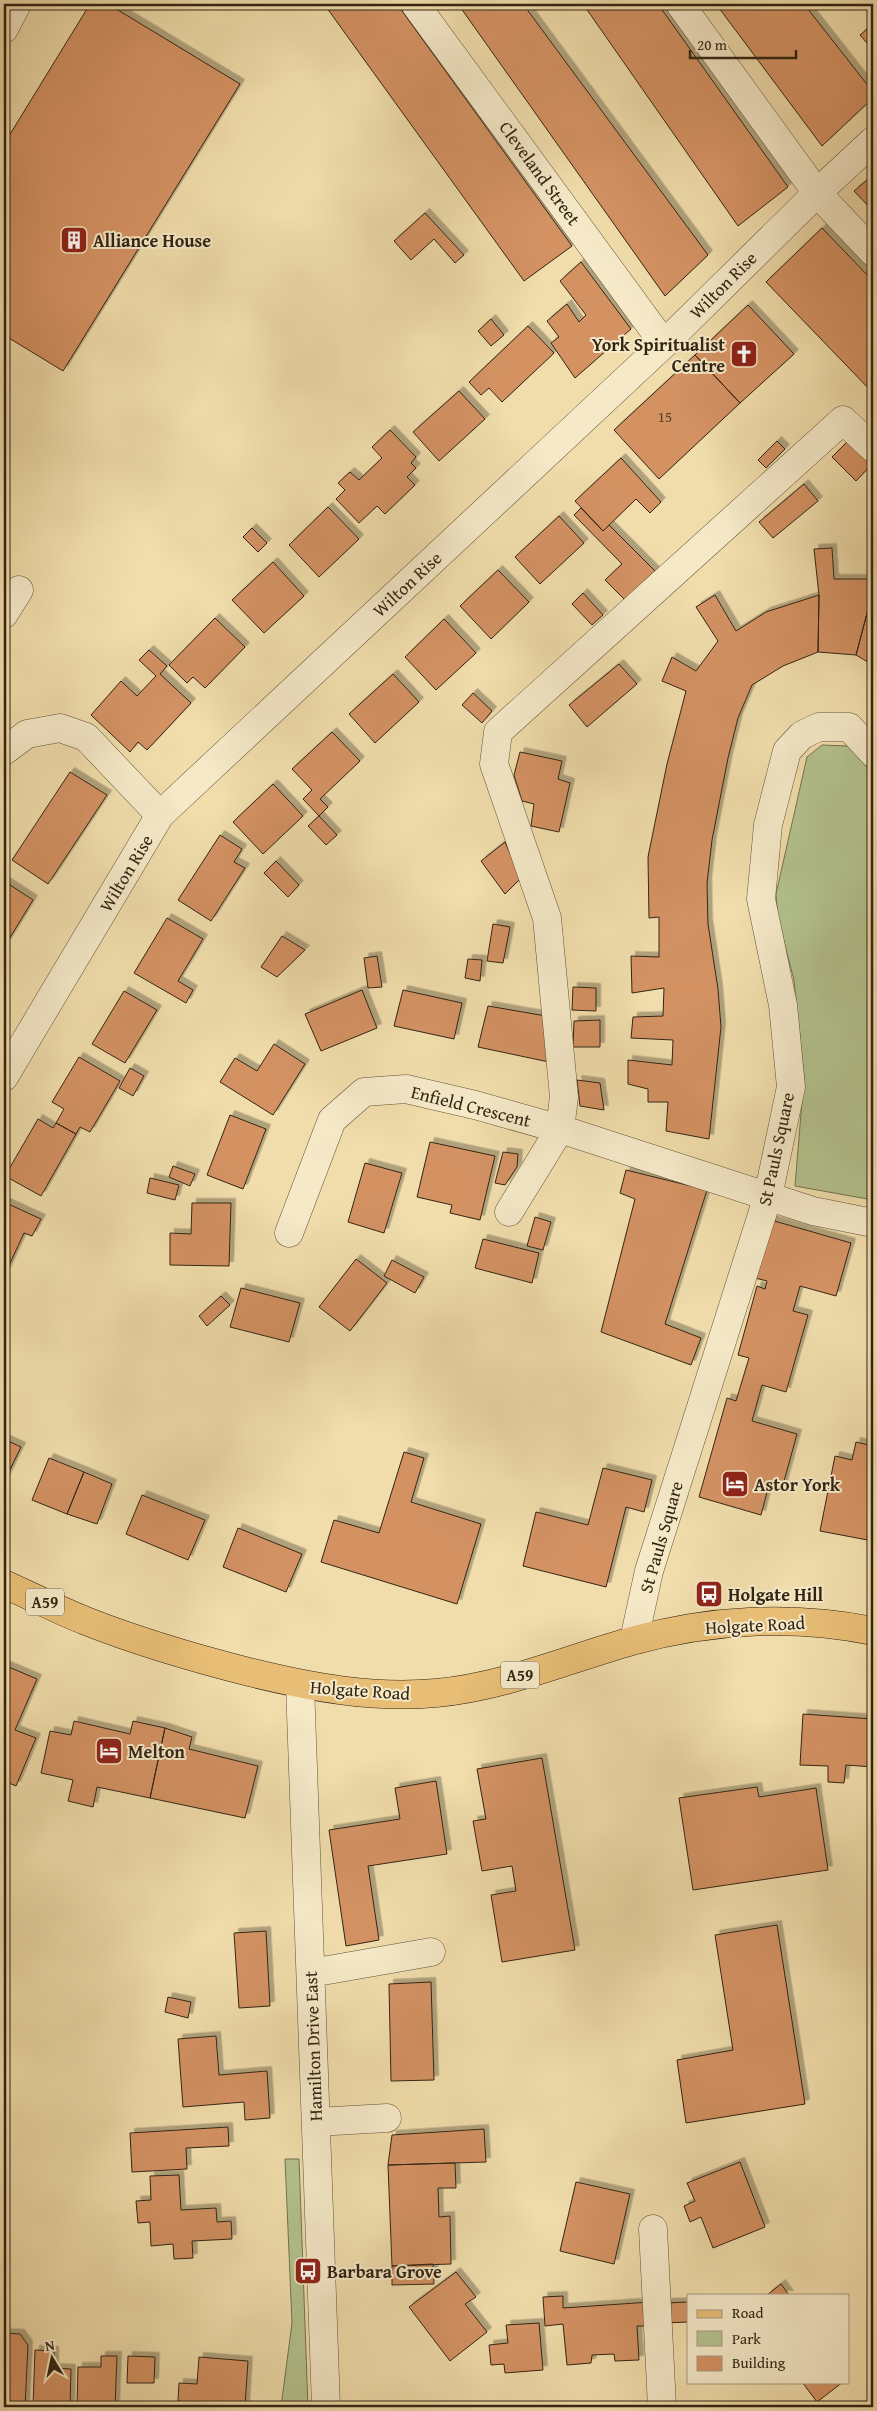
<svg xmlns="http://www.w3.org/2000/svg" width="877" height="2411" font-family="'Gentium Book Plus',serif">
  <style>
    .green { fill: #b3c28e; stroke: #727350 }
    .building { fill: #d49263; stroke: #322413; filter: url(#shadow) }
    .lines { fill: none; stroke-linecap: round; stroke-linejoin: round }
    .minor-casing { stroke: #625239; stroke-width: 29 }
    .major-casing { stroke: #322413; stroke-width: 29 }
    .minor { stroke: #f5e9c8; stroke-width: 28 }
    .major { stroke: #e8be76; stroke-width: 28 }
    .labels { text-anchor: middle; dominant-baseline: central; stroke-width: 4; stroke-linejoin: round; paint-order: stroke }
    .number-label { font-size: 15px; fill: #5a4027 }
    .shield { fill: #f5e9c8; stroke: #6c5f49; stroke-width: 1 }
    .shield-label { font-size: 16px; font-weight: bold; fill: #322413 }
    .street-label { font-size: 18px; fill: #322413; stroke: #f5e9c8 }
    .poi-label { font-size: 18px; font-weight: bold; fill: #322413; stroke: #f5e9c8; text-anchor: start }
  </style>
  <defs>
    <filter id="shadow"><feDropShadow dx="4.5" dy="-4.5" stdDeviation="0" flood-color="#0004"/></filter>
  </defs>
  <rect width="100%" height="100%" fill="#f0ddab"/>
  <filter id="stains"><feTurbulence type="fractalNoise" baseFrequency=".004" numOctaves="4"/><feColorMatrix values="0 0 0 0 .2 0 0 0 0 .09 0 0 0 0 .02 0 0 0 .5 -.17"/></filter>
  <radialGradient id="worn" r=".72"><stop offset=".6" stop-color="#630" stop-opacity="0"/><stop offset="1" stop-color="#630" stop-opacity=".3"/></radialGradient>
  <path class="green" d="M822 745 848 746 873 774V1200L795 1186 804 1077 794 980 778 919 776 894 807 757Z
    M285 2159H299L308 2407H281L292 2323Z"/>
  <path class="building" d="M90 4H108L240 84 63 371 4 335V144Z
    M324 4H397L572 246 524 281Z
    M458 4H523L708 255 665 296Z
    M583 4H658L788 187 738 226Z
    M716 4H804L873 92V98L822 146Z
    M873 24V50L860 35Z
    M873 175V211L854 191Z
    M425 213 464 255 455 263 434 239 411 260 394 241Z
    M822 228 873 281V393L766 282Z
    M581 262 631 329 575 378 551 343 559 337 547 321 567 304 579 322 586 315 560 281Z
    M748 305 794 354 740 403 695 355Z
    M491 319 504 335 491 346 478 331Z
    M528 326 554 353 502 402 489 388 481 395 469 382Z
    M695 355 740 403 659 479 614 430Z
    M459 391 485 419 439 461 413 432Z
    M390 430 416 457 411 463 416 468 407 477 415 485 385 514 377 506 359 523 336 499 345 490 338 483 350 472 359 480 382 458 372 447Z
    M777 441 785 449 766 468 758 460Z
    M847 442 871 465 856 481 832 457Z
    M621 458 661 502 650 513 636 499 603 531 575 501Z
    M804 484 818 501 773 538 759 522Z
    M328 507 359 539 319 577 289 545Z
    M581 508 603 531 609 525 655 571 625 600 605 580 622 564 574 515Z
    M559 516 584 543 540 584 515 557Z
    M252 528 267 543 258 552 243 537Z
    M832 548 834 579H872L870 602 856 655 818 652 819 595 814 549Z
    M273 562 304 596 264 633 232 600Z
    M498 570 529 602 491 639 460 606Z
    M583 593 603 615 592 625 572 604Z
    M715 595 736 631 766 612 819 595 818 652 783 666 752 685 738 718 728 758 712 840 707 883 708 924 718 989 721 1027 709 1139 666 1131 668 1102H648V1089L628 1084V1060L672 1065 673 1040 631 1038 633 1017 663 1016 664 988 632 993 631 956 659 957V917L649 918 648 857 667 764 686 691 662 681 672 657 696 671 718 641 696 607Z
    M870 602 873 604V665L856 655Z
    M215 618 245 647 205 688 193 677 187 683 169 665Z
    M444 619 476 653 436 690 405 657Z
    M149 650 167 666 160 674 191 703 147 750 138 742 130 752 91 715 121 681 137 696 156 676 139 660Z
    M619 664 637 684 587 727 569 705Z
    M393 674 419 702 375 743 349 714Z
    M473 693 492 711 482 723 462 705Z
    M332 732 360 761 320 799 328 807 319 816 303 799 312 790 292 769Z
    M520 752 562 761 558 779 570 783 559 832 531 826 534 804 522 801 514 775Z
    M70 772 107 795 48 884 12 860Z
    M273 784 303 816 263 854 233 822Z
    M319 816 337 835 326 845 308 826Z
    M220 835 242 849 234 862 245 868 211 921 178 900Z
    M505 842 521 878 505 894 481 861Z
    M276 861 299 885 288 897 264 873Z
    M4 881 33 900 6 944 4 942Z
    M167 918 203 939 178 981 193 990 186 1003 134 973Z
    M493 924 510 927 503 963 487 961Z
    M282 936 305 950 277 977 261 967Z
    M377 956 382 987 368 988 364 958Z
    M468 959 482 960 480 981 465 978Z
    M573 987 596 988V1011L572 1010Z
    M362 990 377 1028 321 1051 305 1014Z
    M403 990 462 1003 454 1039 394 1026Z
    M124 991 157 1010 125 1063 92 1044Z
    M488 1006 546 1016 549 1062 478 1047Z
    M600 1020V1047H573L574 1021Z
    M274 1044 305 1064 273 1115 220 1082 235 1058 257 1071Z
    M79 1057 120 1081 90 1132 80 1127 76 1134 56 1123 64 1109 52 1102Z
    M130 1068 144 1076 133 1096 119 1088Z
    M577 1080 600 1083 604 1110 580 1106Z
    M230 1115 266 1129 243 1189 207 1175Z
    M38 1119 53 1128 56 1123 76 1134 41 1196 5 1176Z
    M430 1142 495 1156 480 1220 450 1213 452 1205 417 1197Z
    M503 1152 518 1154 517 1167 505 1185 495 1183Z
    M365 1163 402 1173 384 1233 348 1222Z
    M173 1166 195 1174 190 1186 169 1177Z
    M626 1170 707 1190 665 1324 701 1338 691 1365 601 1332 635 1199 620 1193Z
    M150 1178 179 1185 175 1200 147 1193Z
    M4 1202 41 1219 32 1236 24 1233 6 1272 4 1271Z
    M192 1203H231L229 1266 170 1265V1233L191 1234Z
    M535 1217 551 1222 543 1250 527 1246Z
    M771 1220 851 1243 836 1296 800 1286 793 1311 808 1315 786 1392 762 1385 752 1421 797 1434 783 1485 770 1481 761 1515 699 1497 727 1398 736 1401 749 1358 738 1355 757 1286 765 1289 767 1281 755 1278Z
    M483 1239 539 1253 532 1283 475 1268Z
    M356 1259 387 1283 350 1331 319 1307Z
    M392 1260 424 1277 415 1293 384 1276Z
    M241 1288 300 1303 289 1342 230 1327Z
    M221 1296 230 1305 207 1326 199 1316Z
    M4 1439 21 1447 4 1482Z
    M856 1442 873 1446V1541L820 1531 835 1456 852 1460Z
    M404 1452 424 1458 411 1502 481 1524 457 1604 321 1562 334 1520 379 1533Z
    M49 1458 84 1472 67 1514 32 1500Z
    M603 1468 652 1480 644 1512 626 1507 606 1587 523 1566 536 1512 588 1525Z
    M84 1472 112 1484 97 1524 67 1514Z
    M142 1495 205 1520 188 1560 126 1534Z
    M238 1528 302 1554 286 1592 223 1567Z
    M4 1665 37 1679 15 1730 36 1738 16 1786 4 1781Z
    M803 1714 873 1719V1767L846 1765 844 1783 828 1782V1766L800 1765Z
    M74 1721 130 1734 133 1721 165 1728 150 1798 97 1787 93 1807 68 1801 73 1780 41 1773 50 1731 71 1735Z
    M165 1728 192 1737 189 1749 258 1766 245 1818 150 1798Z
    M542 1758 575 1950 502 1962 491 1895 516 1891 512 1866 482 1871 473 1821 486 1819 477 1769Z
    M436 1781 447 1854 368 1866 379 1940 346 1946 329 1830 400 1819 395 1788Z
    M757 1787 759 1797 816 1788 828 1870 693 1890 679 1798Z
    M777 1925 805 2104 686 2123 677 2060 733 2050 715 1935Z
    M266 1931 270 2006 239 2008 234 1933Z
    M431 1982 434 2080 391 2081 389 1984Z
    M168 1997 191 2002 188 2018 165 2012Z
    M216 2036 219 2075 267 2071 270 2118 245 2120 244 2102 183 2107 178 2039Z
    M228 2127 229 2146 186 2148 187 2169 132 2172 130 2133Z
    M484 2129 486 2162 388 2165 392 2135Z
    M740 2162 765 2227 713 2248 701 2217 690 2222 684 2206 695 2201 687 2183Z
    M455 2163 456 2188H438L439 2217 450 2216 451 2264 392 2266 388 2165Z
    M179 2175 181 2210 216 2208 217 2222 231 2221 232 2239 192 2241 193 2258 174 2259 173 2244 151 2246 150 2222 138 2223 136 2201 151 2200 150 2176Z
    M576 2182 630 2194 614 2264 560 2251Z
    M433 2264 434 2284 392 2285V2266Z
    M456 2272 476 2297 465 2304 487 2332 450 2361 409 2307Z
    M781 2284 789 2295H767Z
    M563 2296V2308L650 2302 652 2326H637L639 2360 615 2361 614 2354 592 2355 591 2363 567 2365 563 2324 545 2326 543 2297Z
    M688 2302V2322L664 2323V2303Z
    M539 2323 543 2370 505 2373 504 2364 491 2365 489 2345 508 2343 506 2325Z
    M4 2333 20 2334 28 2345 25 2407H4Z
    M35 2350 54 2351V2368L71 2369 70 2407H33Z
    M101 2356H117L115 2407H77L78 2367H101Z
    M128 2356 155 2357 154 2383H127Z
    M199 2357 248 2361 245 2406 178 2401 179 2383 197 2384Z
    M802 2382H843L817 2402Z"/>
  <g class="lines">
    <g class="minor-casing">
      <path id="minor" d="M415 4 664 344
        M680 4 817 193 873 252
        M4 29 17 4
        M4 614 19 590
        M4 751 27 734 60 728 86 737 160 815
        M4 1077 160 815 664 344 817 193 873 141
        M509 1212 560 1129 564 1097 547 918 494 764 498 732 843 420 873 448
        M289 1233 332 1120 364 1092 406 1089 475 1105 560 1129 813 1211 873 1223
        M634 1640 649 1571 768 1196 791 1087 783 1005 761 899 768 825 787 751 802 735 819 727H849L873 753
        M300 1685 326 2407
        M311 1973 431 1952
        M316 2122 387 2118
        M653 2229 662 2407"/>
    </g>
    <g class="major-casing">
      <path id="major" d="M4 1584C31 1596 58 1610 86 1621 139 1642 194 1658 249 1672 310 1687 373 1699 436 1693 504 1687 568 1659 632 1641 710 1619 794 1615 873 1631"/>
    </g>
    <use href="#minor" class="minor"/>
    <use href="#major" class="major"/>
  </g>
  <defs>
    <g id="building-square" transform="scale(1.4375)"><rect x="-9" y="-9" width="18" height="18" rx="4" fill="#8f2418" stroke="#f5e9c8"/><path d="M-4-6H4V6H1V3H-1V6H-4ZM-2.5-4.3h1.7v1.8h-1.7ZM.8-4.3h1.7v1.8H.8ZM-2.5-1h1.7V.8h-1.7ZM.8-1h1.7V.8H.8Z" fill="#fff"/></g>
    <g id="church-square" transform="scale(1.4375)"><rect x="-9" y="-9" width="18" height="18" rx="4" fill="#8f2418" stroke="#f5e9c8"/><path d="M-1.2-6h2.4v3.5h3.3v2.4h-3.3V6h-2.4V-.1h-3.3v-2.4h3.3Z" fill="#fff"/></g>
    <g id="hotel-square" transform="scale(1.4375)"><rect x="-9" y="-9" width="18" height="18" rx="4" fill="#8f2418" stroke="#f5e9c8"/><path d="M-6-4.5h1.5V1H6V5H4.5V3h-9V5H-6ZM-4 0a1.8 1.8 0 1 1 3.6 0ZM.5 0V-2.5h3Q6-2.5 6 0Z" fill="#fff"/></g>
    <g id="bus-square" transform="scale(1.4375)"><rect x="-9" y="-9" width="18" height="18" rx="4" fill="#8f2418" stroke="#f5e9c8"/><path d="M-5-6H5V4H4V6H2V4H-2V6H-4V4H-5ZM-3.5-4V0h7V-4ZM-3.5 1.2v1.5H-2V1.2ZM2 1.2v1.5H3.5V1.2Z" fill="#fff"/></g>
  </defs>
  <g fill-rule="evenodd">
    <use href="#building-square" x="74" y="240"/>
    <use href="#church-square" x="744" y="354"/>
    <use href="#hotel-square" x="735" y="1484"/>
    <use href="#bus-square" x="709" y="1594"/>
    <use href="#hotel-square" x="109" y="1751"/>
    <use href="#bus-square" x="308" y="2271"/>
  </g>
  <g class="labels">
    <g class="number-label">
      <text x="665" y="416">15</text>
    </g>
    <g class="shield">
      <rect x="26" y="1588.5" width="38" height="27" rx="4"/>
      <rect x="501" y="1661.5" width="38" height="27" rx="4"/>
    </g>
    <g class="shield-label">
      <text x="45" y="1602">A59</text>
      <text x="520" y="1675">A59</text>
    </g>
    <g class="street-label">
      <text transform="translate(540 173) rotate(54)">Cleveland Street</text>
      <text transform="translate(723 285) rotate(-45)">Wilton Rise</text>
      <text transform="translate(407 584) rotate(-43)">Wilton Rise</text>
      <text transform="translate(126 873) rotate(-59)">Wilton Rise</text>
      <text transform="translate(471 1106) rotate(14)">Enfield Crescent</text>
      <text transform="translate(776 1149) rotate(-78)">St Pauls Square</text>
      <text transform="translate(661 1537) rotate(-74)">St Pauls Square</text>
      <text transform="translate(755 1625) rotate(-3)">Holgate Road</text>
      <text transform="translate(360 1690) rotate(4)">Holgate Road</text>
      <text transform="translate(313 2046) rotate(-92)">Hamilton Drive East</text>
    </g>
    <g class="poi-label">
      <text x="93" y="240">Alliance House</text>
      <text x="725" y="344" text-anchor="end">York Spiritualist<tspan x="725" dy="21">Centre</tspan></text>
      <text x="754" y="1484">Astor York</text>
      <text x="728" y="1594">Holgate Hill</text>
      <text x="128" y="1751">Melton</text>
      <text x="327" y="2271">Barbara Grove</text>
    </g>
  </g>
  <rect width="877" height="2411" fill="none" stroke="#f0ddab" stroke-width="20"/>
  <rect x="5" y="5" width="867" height="2401" fill="none" stroke="#322413" stroke-width="2.5"/>
  <rect x="10" y="10" width="857" height="2391" fill="none" stroke="#322413"/>
  <rect x="687" y="2294" width="162" height="90" fill="#f5e9c8" stroke="#a79a80"/>
  <rect x="697" y="2310" width="25" height="8" fill="#e8be76" stroke="#a79a80"/>
  <text x="732" y="2318" font-size="15" fill="#322413">Road</text>
  <rect x="697" y="2331" width="25" height="15" fill="#b3c28e" stroke="#a79a80"/>
  <text x="732" y="2344" font-size="15" fill="#322413">Park</text>
  <rect x="697" y="2356" width="25" height="15" fill="#d49263" stroke="#a79a80"/>
  <text x="732" y="2368" font-size="15" fill="#322413">Building</text>
  <g transform="translate(52 2358) rotate(350)" stroke="#f5e9c8" stroke-width="4" paint-order="stroke">
  <path d="M0-4L9 19L0 12L-9 19Z" fill="#322413"/>
  <text y="-8" font-size="14" font-weight="bold" text-anchor="middle" fill="#322413">N</text>
  </g>
  <path d="M690 50v8h106v-8" fill="none" stroke="#322413" stroke-width="2.5"/>
  <text x="697" y="50" font-size="15" fill="#322413" stroke="#f5e9c8" stroke-width="4" paint-order="stroke">20 m</text>
  <rect width="100%" height="100%" filter="url(#stains)"/>
  <rect width="100%" height="100%" fill="url(#worn)"/>
</svg>
